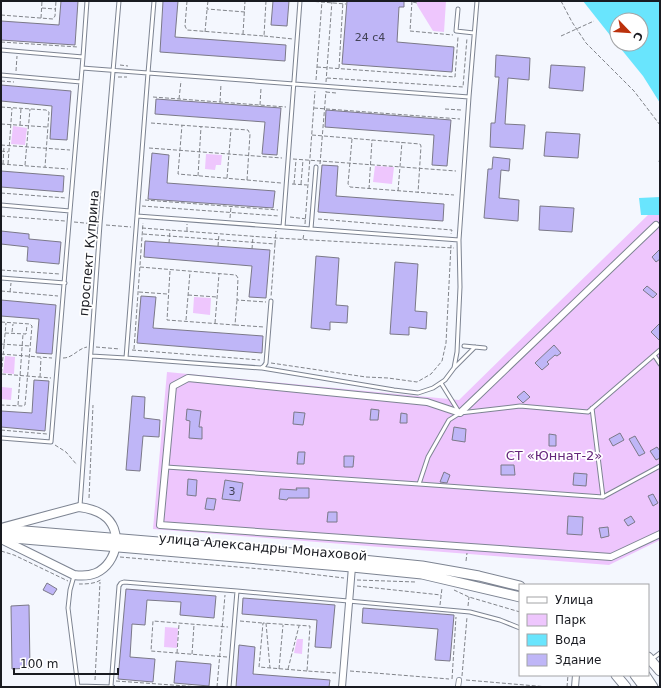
<svg xmlns="http://www.w3.org/2000/svg" width="661" height="688" font-family="'DejaVu Sans',sans-serif">
  <style>
    .green { fill: #eec6fd }
    .water { fill: #69e5fd }
    .building { fill: #bfb6f7; stroke: #7b7988 }
    .lines { fill: none; stroke-linecap: round; stroke-linejoin: round }
    .service-casing { stroke: #7d8492; stroke-width: 5 }
    .pedestrian-casing { stroke: #7d8492; stroke-width: 6 }
    .minor-casing { stroke: #7d8492; stroke-width: 8 }
    .tertiary-casing { stroke: #7d8492; stroke-width: 10 }
    .secondary-casing { stroke: #7d8492; stroke-width: 11 }
    .path { stroke: #81848a; stroke-width: 1; stroke-dasharray: 4 2; stroke-linecap: butt }
    .service { stroke: #fff; stroke-width: 3 }
    .pedestrian { stroke: #fff; stroke-width: 4.5 }
    .minor { stroke: #fff; stroke-width: 6 }
    .tertiary { stroke: #fff; stroke-width: 8 }
    .secondary { stroke: #fff; stroke-width: 9 }
    .labels { text-anchor: middle; dominant-baseline: central; stroke-width: 3.5; stroke-linejoin: round; paint-order: stroke }
    .number-label { font-size: 11px; fill: #424256 }
    .street-label { font-size: 13px; fill: #191b21; stroke: #fff }
    .park-label { font-size: 13px; fill: #64267a; stroke: #fff }
  </style>
  <rect width="100%" height="100%" fill="#f4f7fe"/>
  <path class="green" d="M417 1H446L444 32 433 31 417 5Z
    M13 126 27 128 25 145 11 144Z
    M206 154 222 155 221 165H216L215 170 205 169Z
    M375 166 394 167 392 184 373 182Z
    M650 213H660V540L609 565 153 529 167 372 459 400Z
    M194 297 211 298 210 315 193 313Z
    M5 356 15 357 14 374 3 373Z
    M2 387 12 388 11 400 1 399Z
    M165 627 178 628 177 648 164 647Z
    M297 639H303L302 654 294 653Z"/>
  <path class="water" d="M583 1H660V103L643 76 617 44H641V20H617V44Z
    M660 197V215H641L639 198Z"/>
  <path class="building" d="M61 1H78L75 45 1 40V21L59 25Z
    M163 1H178L175 37 286 45 285 61 160 52Z
    M273 1H289L287 26 271 25Z
    M347 1H404V7H399L397 42 454 47 452 72 342 64Z
    M496 55 530 58 529 80 508 78 505 124 525 125 523 149 490 147 491 123H495L499 77H495Z
    M551 65 585 67 583 91 549 88Z
    M1 85 71 91 67 140 50 139 52 106 1 101Z
    M156 99 281 108 277 155 262 154 265 122 155 114Z
    M326 110 451 120 447 166 432 165 434 135 325 127Z
    M546 132 580 134 578 158 544 156Z
    M152 153 169 155 167 183 275 191 273 208 148 199Z
    M493 157 510 159 509 171 501 170 499 198 519 200 518 221 484 218 488 169H492Z
    M322 165 338 166 336 196 444 204 443 221 318 212Z
    M1 171 64 176 63 192 1 187Z
    M540 206 574 208 572 232 539 230Z
    M1 231 29 234V239L61 242 59 264 27 261 28 247 1 244Z
    M145 241 270 250 266 298 249 297 252 266 144 257Z
    M660 249V259L656 262 652 257Z
    M316 256 339 258 336 305 348 306 347 323 330 322V330L311 328Z
    M395 262 418 264 415 311 427 312 426 329 409 327V335L390 334Z
    M647 286 657 294 653 298 643 290Z
    M141 296 156 297 153 328 263 336 262 353 137 343Z
    M1 300 56 305 52 354 36 353 39 319 1 316Z
    M660 323V341L651 332Z
    M554 345 561 353 557 356 555 355 547 362 549 364 542 370 535 363Z
    M34 380 49 381 45 431 1 427V411L32 413Z
    M524 391 530 397 523 403 517 397Z
    M132 396 145 397 144 418 160 420 159 437 143 436 140 471 126 470Z
    M187 409 201 411 199 427H202V439L189 438 190 421 186 420Z
    M371 409 379 410 378 420H370Z
    M294 412 305 413 303 425 293 424Z
    M401 413 407 414V423H400Z
    M454 427 466 429 465 442 452 440Z
    M620 433 624 440 613 446 609 439Z
    M549 434 556 435V446H549Z
    M635 436 645 453 639 456 629 439Z
    M657 447 660 451V458L656 460 650 451Z
    M298 452H305L304 464H297Z
    M344 456H354L353 467H344Z
    M501 465H514L515 475H501Z
    M444 472 450 475 447 483 440 482Z
    M574 473 587 474 586 486 573 485Z
    M188 479 197 480 196 496 187 495Z
    M225 480 243 483 240 501 222 499Z
    M296 488H309V498H288L287 500 279 499 280 489 297 490Z
    M653 494 658 503 653 506 648 496Z
    M207 498 216 499 214 510 205 509Z
    M328 512H337V522H327Z
    M568 516 583 517 582 535 567 534Z
    M631 516 635 522 628 526 624 520Z
    M608 527 609 536 601 538 599 528Z
    M47 583 57 589 53 595 43 590Z
    M126 589 216 596 214 618 180 615 181 602 147 600 145 625 132 624 130 657 155 659 153 682 118 679Z
    M243 598 335 605 331 648 315 647 317 620 242 614Z
    M29 605 30 668 12 669 11 606Z
    M363 608 454 615 450 661 435 660 438 629 362 623Z
    M239 645 255 647 253 674 330 680 329 687H236Z
    M176 661 211 664 209 686 174 683Z"/>
  <g class="lines">
    <g class="service-casing">
      <path id="service" d="M154 1 148 73 469 97 459 240 137 216 126 358 261 368 264 366 266 363 271 301
        M458 9 456 31 474 33
        M1 50 83 57 87 1
        M82 68 148 73 137 216
        M1 75 81 82
        M469 97 477 1
        M1 205 70 211 51 442 1 438
        M70 211 83 57
        M283 227 300 1
        M311 229 316 167
        M1 278 65 283
        M464 346 485 348
        M660 350 588 412 520 406 460 413 449 420 428 457 419 484 603 497 660 466
        M654 355 660 364
        M91 356 126 358
        M262 368 394 390 418 393 433 388 445 380 454 368 457 352 460 287 459 240
        M454 368 475 347
        M441 383 459 412
        M592 408 603 497
        M166 467 419 484
        M80 506 100 224 119 1
        M74 576 70 590 68 608 78 687
        M652 659 660 653
        M78 686 113 687
        M111 686 119 586 121 583 124 582 237 591
        M229 687 237 591 470 612 500 620 520 628"/>
    </g>
    <g class="pedestrian-casing">
      <path id="pedestrian" d="M458 687 459 680"/>
    </g>
    <g class="minor-casing">
      <path id="minor" d="M656 225 460 413 427 402 188 378 173 386 160 525 611 557 660 534
        M342 687 352 567
        M575 687 576 675"/>
    </g>
    <g class="tertiary-casing">
      <path id="tertiary" d="M1 528 79 507C87 508 96 510 103 515 124 529 118 563 96 573 89 576 81 576 74 575L1 539"/>
    </g>
    <g class="secondary-casing">
      <path id="secondary" d="M1 529 293 553 422 566 479 576 520 586
        M1 537 352 567 422 574 520 597
        M648 657 660 671
        M616 675 626 687
        M635 675 644 687
        M645 675 653 687"/>
    </g>
    <path class="path" d="M187 1 185 26 187 30 264 36 266 1
      M208 1 207 9 245 12
      M309 1 346 4
      M412 1 410 31 453 35
      M561 1 572 22 586 43 634 91 660 125
      M413 2 417 3
      M42 8 55 9
      M1 15 53 19 55 16 56 1
      M41 18 42 1
      M205 32 207 10
      M243 34 245 1
      M264 36 293 39
      M561 36 594 21
      M1 42 78 47
      M120 65 128 66
      M317 67 455 77 458 37
      M339 68 343 1
      M16 71 17 56
      M118 77H127
      M327 78 463 87 467 38
      M316 80 322 1
      M1 81 14 82
      M326 82 332 1
      M326 92 336 93
      M153 97 286 107
      M179 99 181 81
      M220 102 221 84
      M260 105 261 88
      M1 107 46 110 49 112 45 167
      M314 108 460 119
      M445 109 461 110
      M151 123 248 130 250 134 247 180 178 174 182 125
      M1 124 47 127
      M20 125 21 108
      M312 135 420 144 421 146 418 193
      M352 139 348 184 350 187 454 195
      M1 145 70 150
      M149 148 282 158
      M1 151 8 152
      M293 159 456 171
      M659 162 660 158
      M1 164 68 169
      M3 164 4 146
      M8 164 12 108
      M320 164 326 91
      M25 165 30 109
      M198 176 201 127
      M227 178 231 129
      M247 180 281 183
      M292 184 307 185
      M294 184 296 160
      M301 184 303 160
      M369 189 372 140
      M398 191 402 142
      M1 193 66 198
      M145 200 278 210
      M142 206 279 216
      M1 216 65 221
      M290 217 307 219
      M230 218 231 207
      M318 219 452 230 451 234
      M74 222 95 224
      M305 224 315 91
      M106 225 131 227
      M142 228 276 238 454 248
      M187 231V224
      M143 234 275 244 271 297
      M303 239 304 233
      M169 243 170 230
      M275 244 276 231
      M218 246 219 234
      M252 249 253 236
      M140 267 236 275 238 278 237 300 266 302
      M1 270 60 274
      M170 271 167 320 235 325 237 300
      M1 291 58 296
      M10 292 11 283
      M139 292 167 294
      M188 295 217 297
      M186 320 190 272
      M1 322 30 324 32 326 25 405 22 406 1 405
      M215 323 219 274
      M235 325 264 327
      M12 332 13 324
      M5 333 26 334 27 325
      M1 344 30 346
      M96 347 120 349
      M134 349 143 223
      M132 350 260 360
      M1 354 52 358
      M63 358C73 358 77 349 87 347
      M271 363 366 377 388 378 417 382 431 374 442 361 446 343 451 245
      M2 374 51 378
      M40 377 41 358
      M1 379 6 323
      M18 405 23 334
      M1 430 47 434
      M55 445 66 452 77 465
      M89 498 93 405
      M1 551 14 555 68 581
      M120 557 285 571 344 578
      M466 561 467 553
      M357 580 416 582
      M79 584C86 584 96 584 102 579
      M357 586 441 595
      M454 590 469 597 520 612
      M440 605 442 588
      M468 606 469 597
      M240 621 262 623
      M266 623 270 668
      M177 653 179 624
      M192 654 194 625
      M227 657 151 651 153 621 228 627
      M279 669 283 625
      M288 669 299 626
      M307 671 259 667 263 623 310 626 307 671 336 673
      M350 671 449 679
      M462 676 467 617
      M452 679 456 617
      M95 680 100 582
      M466 680 548 687
      M116 681 200 687
      M217 687 225 595
      M567 687 568 675"/>
    <use href="#service" class="service"/>
    <use href="#pedestrian" class="pedestrian"/>
    <use href="#minor" class="minor"/>
    <use href="#tertiary" class="tertiary"/>
    <use href="#secondary" class="secondary"/>
  </g>
  <g class="labels">
    <g class="number-label">
      <text x="370" y="37">24 с4</text>
      <text x="232" y="491">3</text>
    </g>
    <g class="street-label">
      <text transform="translate(89 253) rotate(-85)">проспект Куприна</text>
      <text transform="translate(263 547) rotate(5)">улица Александры Монаховой</text>
    </g>
    <g class="park-label">
      <text x="554" y="455">СТ «Юннат-2»</text>
    </g>
  </g>
  <rect width="661" height="688" fill="none" stroke="#191b21" stroke-width="4"/>
  <rect x="519" y="584" width="130" height="92" fill="#ffffff" stroke="#a3a4a6"/>
  <rect x="527" y="597" width="20" height="6" fill="#ffffff" stroke="#a3a4a6"/>
  <text x="555" y="604" font-size="12" fill="#191b21">Улица</text>
  <rect x="527" y="614" width="20" height="12" fill="#eec6fd" stroke="#a3a4a6"/>
  <text x="555" y="624" font-size="12" fill="#191b21">Парк</text>
  <rect x="527" y="634" width="20" height="12" fill="#69e5fd" stroke="#a3a4a6"/>
  <text x="555" y="644" font-size="12" fill="#191b21">Вода</text>
  <rect x="527" y="654" width="20" height="12" fill="#bfb6f7" stroke="#a3a4a6"/>
  <text x="555" y="664" font-size="12" fill="#191b21">Здание</text>
  <g transform="translate(629 32) rotate(115)"><circle r="19" fill="#ffffff" stroke="#a3a4a6"/>
  <path d="M0-3L7 15L0 10L-7 15Z" fill="#bb310c"/>
  <text y="-6" font-size="11" font-weight="bold" text-anchor="middle" fill="#191b21">С</text>
  </g>
  <path d="M14 668v6h104v-6" fill="none" stroke="#191b21" stroke-width="2"/>
  <text x="20" y="668" font-size="12" fill="#191b21" stroke="#ffffff" stroke-width="3" paint-order="stroke">100 m</text>
</svg>
